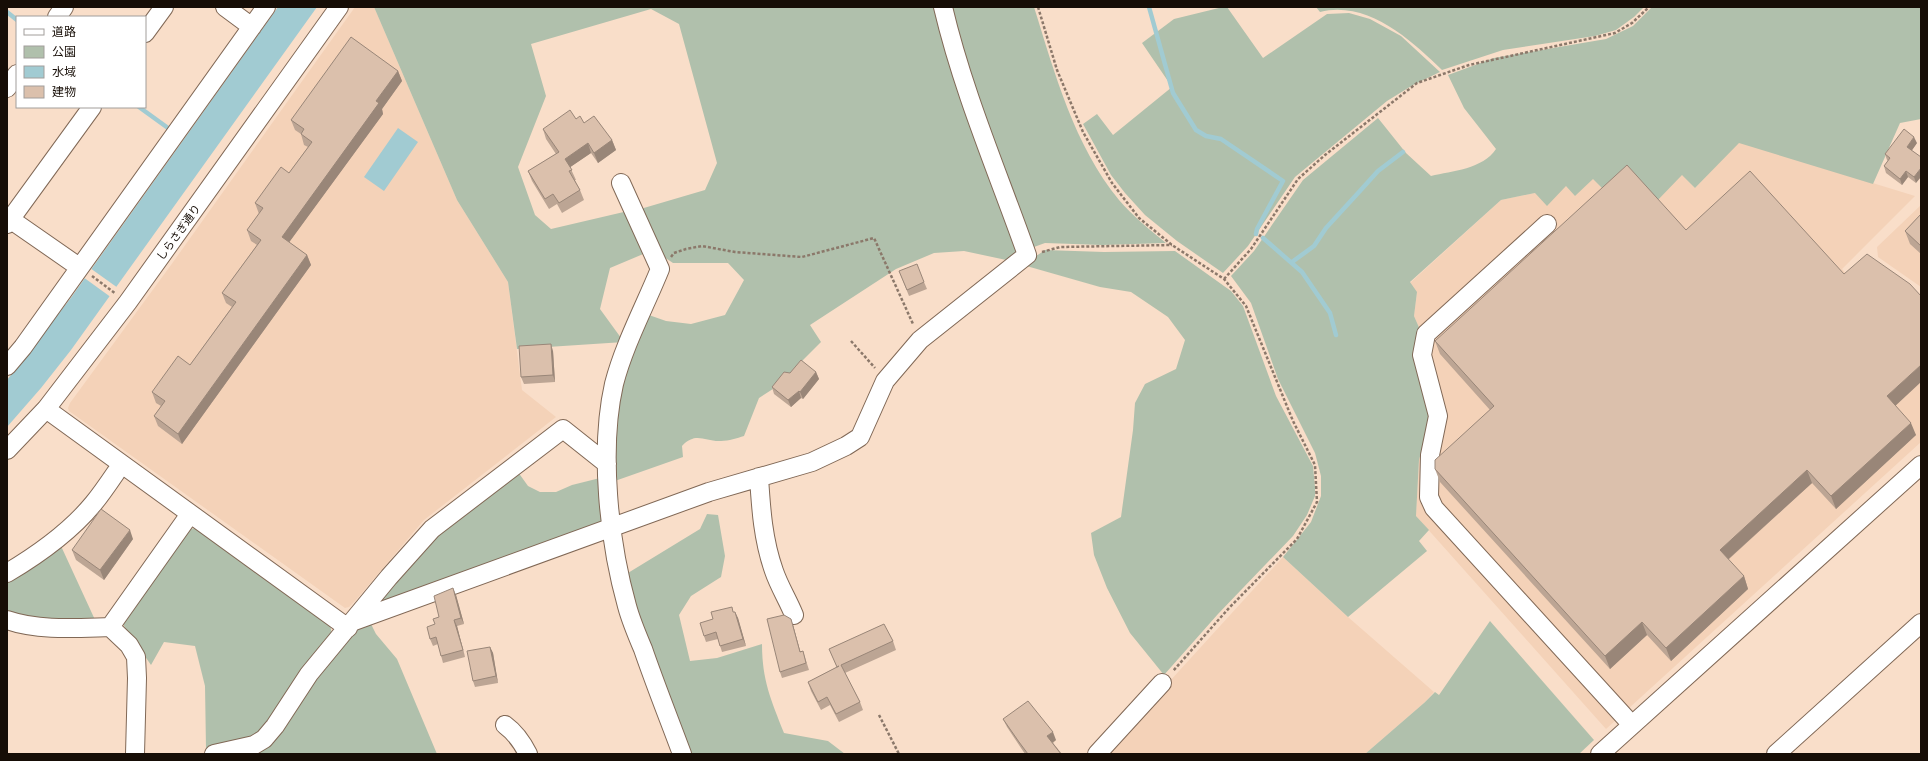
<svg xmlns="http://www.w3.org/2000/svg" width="1928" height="761" font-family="'Open Sans','Noto Sans JP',sans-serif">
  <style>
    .built { fill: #f4d2b8 }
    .green { fill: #b0c0ac }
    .water { fill: #a1cbd2 }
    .pier { fill: #f9dec9 }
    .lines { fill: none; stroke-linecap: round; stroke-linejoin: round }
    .stream { stroke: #a1cbd2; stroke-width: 4.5 }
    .minor-casing { stroke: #806856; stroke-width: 20 }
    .path { stroke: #8b786a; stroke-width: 2.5; stroke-dasharray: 3 2; stroke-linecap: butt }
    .minor { stroke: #fff; stroke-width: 18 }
    .wall { fill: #bca594 }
    .shaded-wall { fill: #998678 }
    .building { fill: #dbc0ac; stroke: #998678 }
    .labels { text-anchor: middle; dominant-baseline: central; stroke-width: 4; stroke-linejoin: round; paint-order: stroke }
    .street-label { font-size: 11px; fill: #160d06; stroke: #fff }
  </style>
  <rect width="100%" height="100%" fill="#f9dec9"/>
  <path class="built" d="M355 7H374L457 200 508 282 522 390 556 417 424 520 355 601 349 607 345 608 69 411 68 408 70 403 171 265Z
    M1739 142 1915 196 1842 269 1850 278 1921 298V442L1606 729 1416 516 1419 460 1430 419 1414 356V346L1421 332 1414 316 1417 293 1410 283 1501 200 1535 193 1593 178 1683 175 1695 188Z
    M1921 205V287L1878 257 1877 247Z
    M1283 557 1348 617 1434 692 1424 703 1365 754H1107L1169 682Z"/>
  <path class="green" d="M374 7H941L1020 252 1011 261 964 251 934 253 896 269 810 325 821 342 776 387 759 398 744 436C737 438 729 441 721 441 705 442 696 431 682 446L683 457 612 482V414L646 314 666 321 691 324 725 315 744 280 728 263H673L661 255 637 210 705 190 717 163 679 24 651 9 531 44 546 96 518 167 535 215 551 229 628 211 648 252 610 268 600 309 624 342 517 349 508 282 457 200Z
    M948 7H1034C1055 74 1074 145 1119 200 1133 216 1150 230 1166 243L1102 245 1045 243 1034 247 1028 243Z
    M1223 7H1227L1263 58 1327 14 1349 13 1370 19 1401 36 1440 72 1413 85 1387 101 1295 177 1248 246 1223 273 1177 241 1145 215 1125 193 1111 175 1083 124 1097 114 1113 135 1172 87 1142 43 1174 19Z
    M1316 7H1644L1634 17 1616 30 1595 36 1503 50 1442 70C1412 41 1368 0 1320 12Z
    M1652 7H1921V119L1900 123 1873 184 1739 143 1695 188 1682 175 1655 203 1610 196 1593 179 1575 196 1566 186 1547 206 1535 193 1501 200 1410 282 1417 292 1414 316 1421 332 1414 346V356L1430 419 1419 460 1416 516 1429 530 1419 541 1427 551 1348 617 1283 557 1311 522 1321 496V476L1315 453 1278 379 1251 303 1231 276 1254 251 1303 180 1378 118 1406 153 1431 176C1452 171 1483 169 1496 149L1464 108 1448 75 1494 58 1606 39 1633 26Z
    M1045 250 1104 252 1175 251 1231 291 1243 306 1276 396 1313 466 1315 487V496L1307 515 1293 536 1218 614 1164 675 1130 633 1107 588 1094 555 1091 533 1121 517 1133 430 1135 403 1145 384 1176 369 1185 340 1168 317 1131 292 1100 287 1023 265Z
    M518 472 528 486 540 492H556L572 485 604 477 609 525 374 611 387 592 438 535Z
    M707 514 718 515 725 556 721 577 691 596 679 615 690 661 717 658 762 644C762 680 771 700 784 733L828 741 845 754H686L623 576 700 529Z
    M197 528 330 622 332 637 253 739 206 749 205 686 195 646 164 642 151 665 124 626V620L189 529Z
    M61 546 96 622 27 619 7 611V582Z
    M369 620 376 634 397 659 437 754H254C277 750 297 701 311 683 328 661 346 637 369 620Z
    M1490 621 1594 740 1579 754H1365L1424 703 1435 692 1439 695Z"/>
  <path class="water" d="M278 7H317L71 350 41 388 7 427V380L70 299Z
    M398 128 418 142 384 191 364 177Z"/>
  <path class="pier" d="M90 268 118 288 112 298 83 277Z"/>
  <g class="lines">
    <path class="stream" d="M1149 7 1173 93 1196 130 1206 136 1221 139 1283 181 1257 229 1256 234
      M7 12 17 20
      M139 107 168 128
      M1263 238 1302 272 1330 313 1336 335
      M1292 262 1314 246 1326 228 1359 192 1378 171 1403 152"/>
    <g class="minor-casing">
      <path id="minor" d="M225 7 252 27
        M57 17 64 7
        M145 33 164 7
        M7 88 17 74
        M621 183 660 269C645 306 624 345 614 384 599 450 609 542 627 606 631 621 637 635 643 649 655 684 669 719 682 754
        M7 217 79 267
        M7 224 92 107
        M1547 224 1426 334 1422 355 1438 416 1430 455 1429 497 1434 508 1632 725
        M7 366 23 347 266 7
        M46 409 348 628
        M7 450 46 409 128 302 339 7
        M759 477C761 509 763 540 774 571 779 586 788 600 794 615
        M7 573C39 554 69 533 93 504 103 492 112 478 121 465
        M7 620C39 631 76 628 110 627L129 645 136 657 137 678 135 754
        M354 621 709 492 812 462 846 446 860 437 885 381 920 340 1027 255C998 173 963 92 943 7
        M110 627 190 514
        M505 725C516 733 522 742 528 754
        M214 754 254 745 264 739 275 726 309 674 389 577 432 529 563 429 607 464
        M1097 754 1162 683
        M1600 754 1921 465
        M1776 754 1921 623"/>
    </g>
    <path class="path" d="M1038 7 1057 70 1083 132 1112 183 1139 218 1172 245 1224 279 1246 306 1293 421 1315 465 1317 502 1297 539 1229 608 1173 671
      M1042 252 1060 247 1172 245
      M671 257 674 253 686 249 702 246 735 252 802 257 874 238 913 324
      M92 276 116 294
      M1224 279 1251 249 1298 179 1325 155 1417 83 1469 65 1615 33 1632 23 1649 7
      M851 341 875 368
      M879 715 899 754"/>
    <use href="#minor" class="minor"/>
  </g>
  <path class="wall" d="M398 71 402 81 382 109 383 114 289 242 307 255 311 265 182 444 158 426 154 416 161 406 156 403 152 392 190 365 232 307 226 303 222 293 257 245 251 241 247 230 259 214 255 203 289 173 308 147 304 145 301 134 295 130 291 120Z
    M576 119 584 123 612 140 616 150 598 163 591 153 570 167 576 180H575L580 190 584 200 562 213 557 204 549 209 532 181 528 171 556 154 546 139 543 129Z
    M1917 143 1912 150 1916 183 1908 177 1902 185 1886 173 1884 166 1888 161 1887 160 1885 154Z
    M1921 214V254L1910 244 1905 231Z
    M1686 230 1844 274 1896 406 1916 435 1836 509 1812 483 1728 560 1744 576 1748 589 1671 661 1647 635 1610 669 1440 482 1435 469 1490 410 1440 354 1435 341Z
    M899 271 924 282 927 289 909 296Z
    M553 351 555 382 524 384 521 377Z
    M816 372 819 379 803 399 801 398 791 407 774 394 772 387 790 373Z
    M133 539 104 580 76 560 72 550Z
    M456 595 464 624 457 626 465 657 443 663 438 644 433 646 430 639 435 624Z
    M734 612H735L738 618 746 646 722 652 718 639 706 642 704 636Z
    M793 625 800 651H803L809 670 782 678 780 672Z
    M893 641 896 650 845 673 860 702 863 710 839 722 830 705 821 710 811 691 808 682 837 667 829 649Z
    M490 647 493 653 498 683 475 687 473 681Z
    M1003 719 1056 740 1053 743 1062 754H1025L1007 727Z"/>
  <path class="shaded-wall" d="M398 71 402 81 382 109 383 114 285 248 282 237 376 101Z
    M1914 137 1917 143 1910 153 1907 147Z
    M612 140 616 150 598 163 594 153Z
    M588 143 591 153 569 168 565 159Z
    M1921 168V177L1916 183 1914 177Z
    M1906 171 1908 177 1902 185 1900 179Z
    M307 255 311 265 182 444 178 434Z
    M551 344 553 351 555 382 553 375Z
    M1921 365V382L1892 409 1887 396Z
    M816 372 819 379 803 399 800 392Z
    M799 391 801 398 791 407 788 400Z
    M1911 423 1916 435 1836 509 1831 496Z
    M1807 470 1812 483 1724 563 1720 550Z
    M130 530 133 539 104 580 100 570Z
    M1744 576 1748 589 1671 661 1666 648Z
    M453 588 456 595 464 624 461 618Z
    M735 612 738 618 746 646 743 639Z
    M791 619 793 625 802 658 800 652Z
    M454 620 457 626 465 657 463 650Z
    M1642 622 1647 635 1610 669 1605 656Z
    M490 647 493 653 498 683 496 676Z
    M1053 732 1056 740 1050 744 1047 736Z"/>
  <path class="building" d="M351 37 398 71 376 101 379 103 282 237 307 255 178 434 154 416 165 401 152 392 178 356 190 365 236 302 222 293 261 240 247 230 263 208 255 203 281 167 289 173 312 142 301 134 304 129 291 120Z
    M570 110 576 119 580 116 584 123 594 116 612 140 594 153 588 143 565 159 572 170 569 171 580 190 559 203 553 194 545 199 528 171 559 152 543 129Z
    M1904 129 1914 137 1907 147 1921 157V168L1914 177 1906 171 1900 179 1884 166 1890 158 1885 154Z
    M1627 165 1686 230 1750 171 1844 274 1867 254 1910 284 1921 296V365L1887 396 1911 423 1831 496 1807 470 1720 550 1744 576 1666 648 1642 622 1605 656 1435 469V460L1494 406 1435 341Z
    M1921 214V246L1905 231Z
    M917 264 924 282 907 290 899 271Z
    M551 344 553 375 521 377 519 346Z
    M801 360 816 372 800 392 799 391 788 400 772 387 784 372 790 373Z
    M101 509 130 530 100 570 72 550Z
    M453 588 461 618 454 620 463 650 441 656 436 637 430 639 427 627 435 624 433 619 439 617 434 596Z
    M732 607 733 612H735L743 639 720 646 716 632 704 636 700 623 713 619 711 612Z
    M784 615 791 619 800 652 803 651 806 663 780 672 767 619Z
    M884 624 893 641 841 665 860 702 836 714 827 697 818 702 808 682 839 666 837 667 829 649Z
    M490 647 496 676 473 681 467 651Z
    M1028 701 1053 732 1047 736 1061 754H1028L1019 742 1003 719Z"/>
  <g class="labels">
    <g class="street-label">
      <text transform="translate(178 232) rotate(-54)">しらさぎ通り</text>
    </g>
  </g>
  <rect width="1928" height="761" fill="none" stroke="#160d06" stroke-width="16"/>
  <rect x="16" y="16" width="130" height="92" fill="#ffffff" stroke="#a29e9b"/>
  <rect x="24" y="29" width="20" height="6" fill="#ffffff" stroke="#a29e9b"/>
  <text x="52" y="36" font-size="12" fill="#160d06">道路</text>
  <rect x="24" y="46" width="20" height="12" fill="#b0c0ac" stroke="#a29e9b"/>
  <text x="52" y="56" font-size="12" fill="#160d06">公園</text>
  <rect x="24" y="66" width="20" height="12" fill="#a1cbd2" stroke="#a29e9b"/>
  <text x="52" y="76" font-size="12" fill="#160d06">水域</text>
  <rect x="24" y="86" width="20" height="12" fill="#dbc0ac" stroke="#a29e9b"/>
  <text x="52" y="96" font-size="12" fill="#160d06">建物</text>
</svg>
